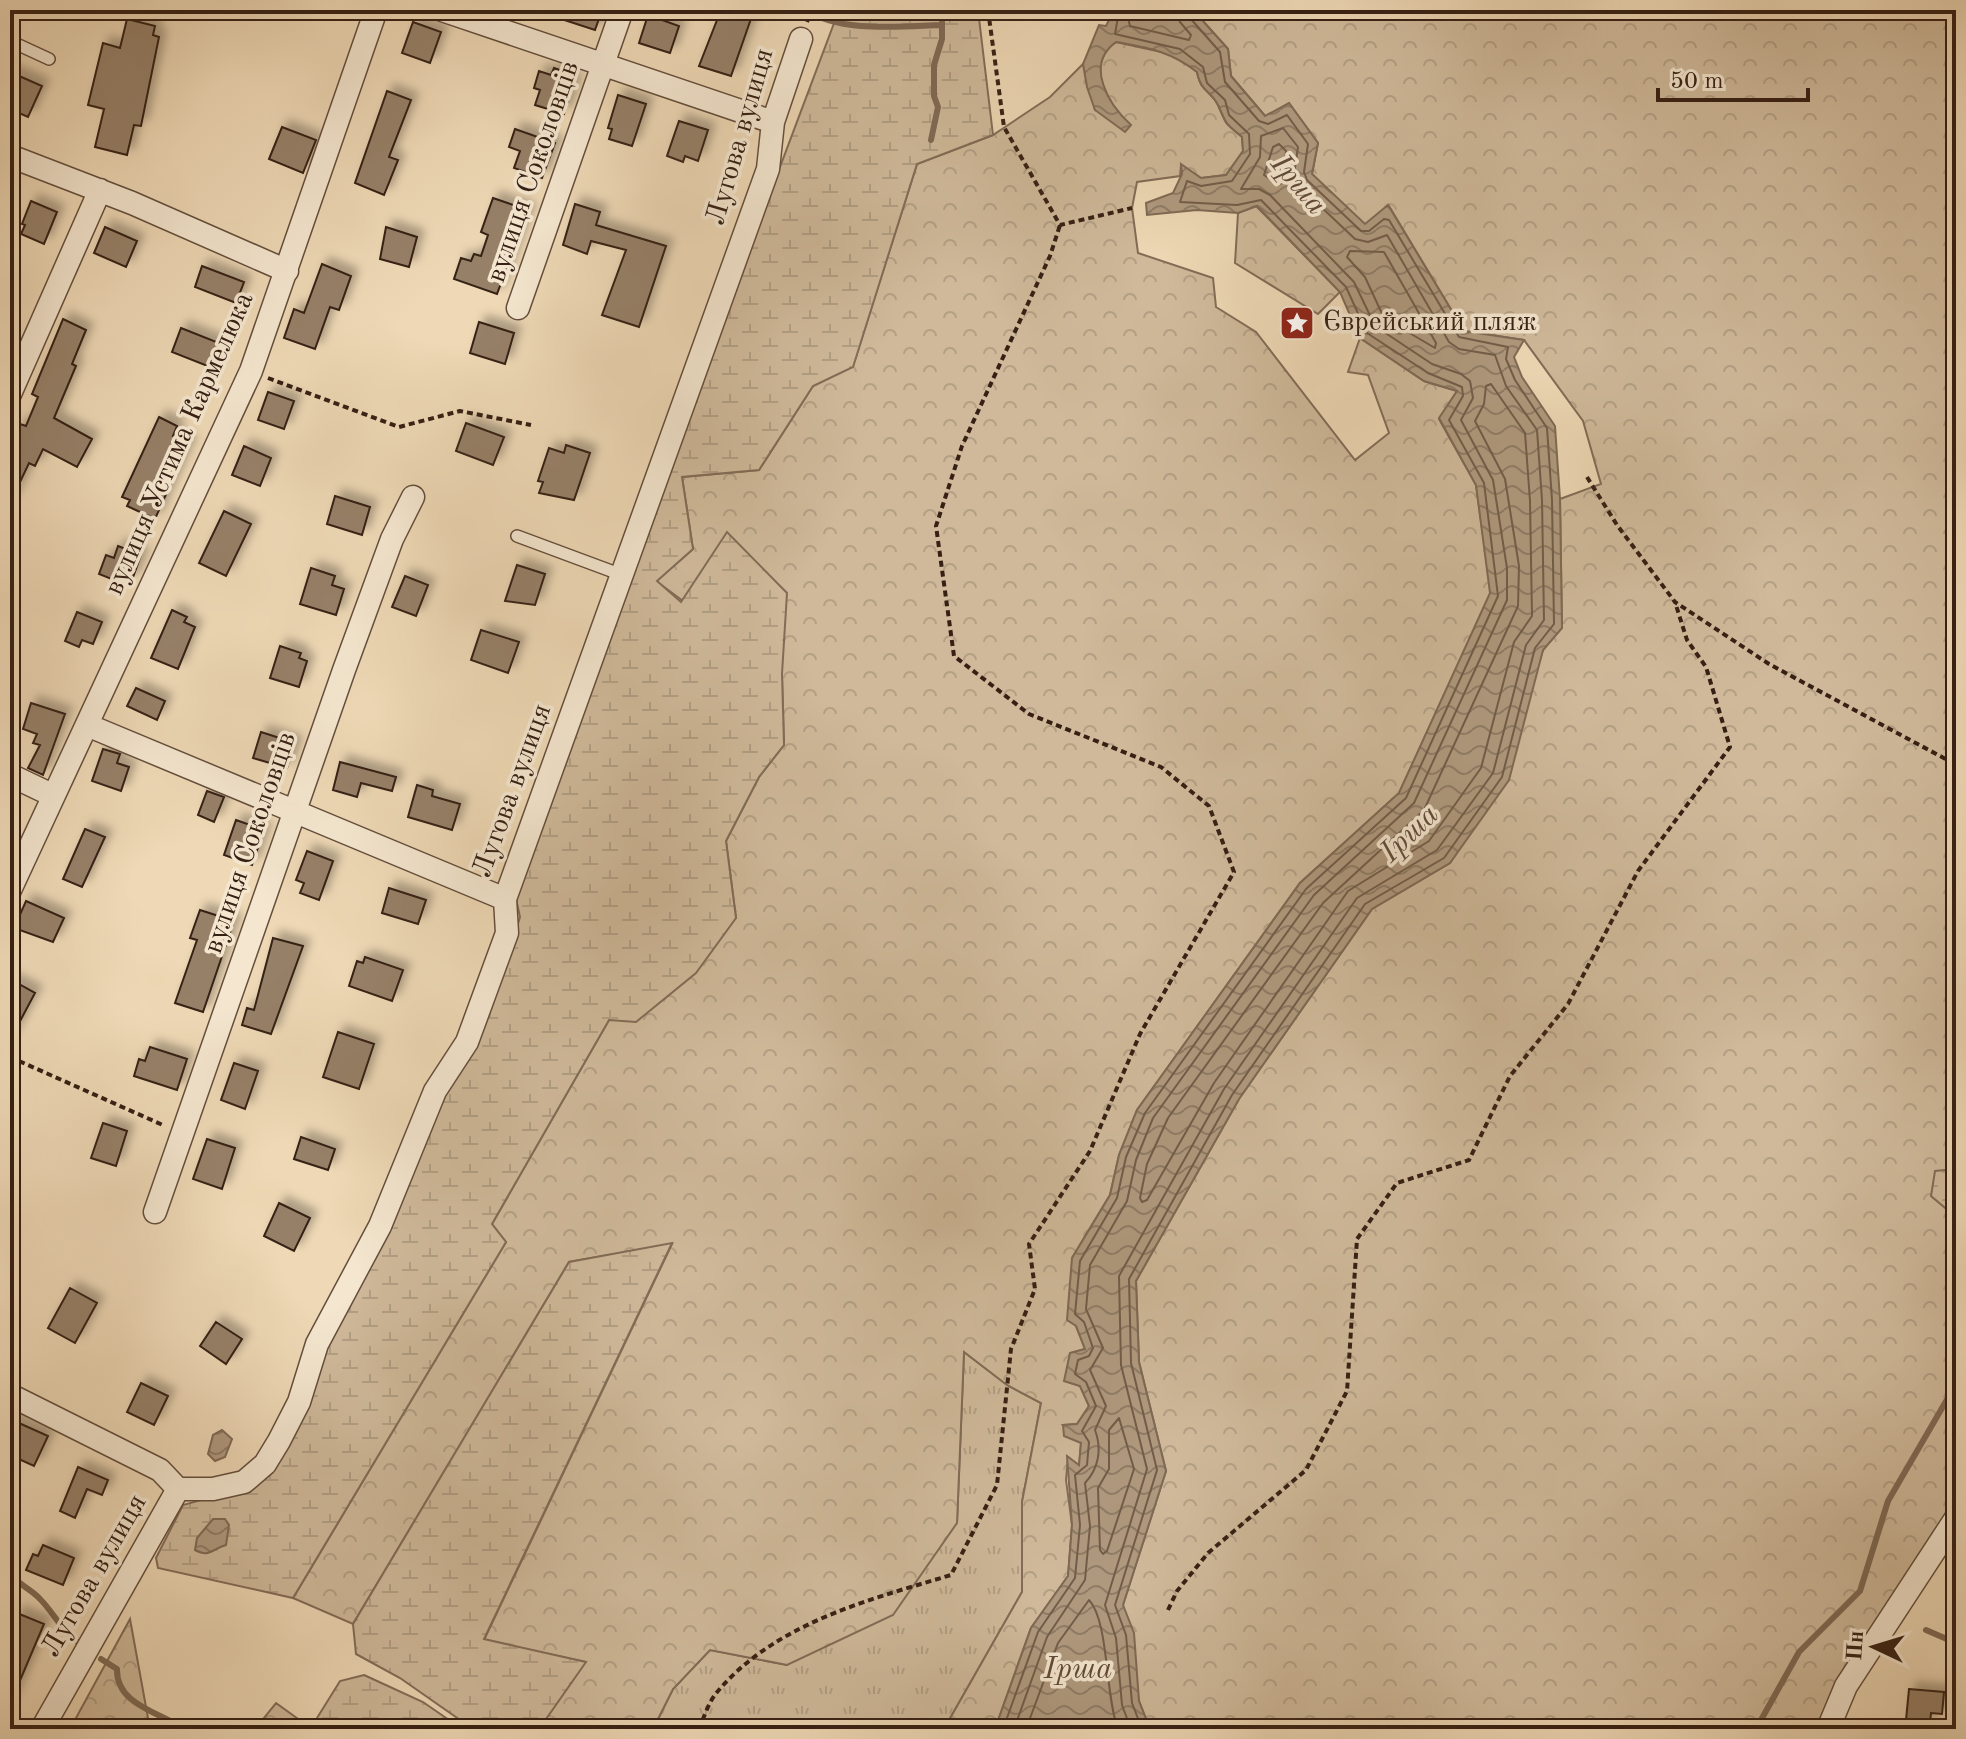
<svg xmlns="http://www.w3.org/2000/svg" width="1966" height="1739" font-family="'Old Standard TT',serif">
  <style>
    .grass { fill: url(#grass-tufts); stroke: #826c57; stroke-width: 2 }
    .forest { fill: url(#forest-crowns); stroke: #826c57; stroke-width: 2 }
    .wetland { fill: url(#wetland-marsh); stroke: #826c57; stroke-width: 2 }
    .water { fill: url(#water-waves); stroke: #7f6954; stroke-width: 2 }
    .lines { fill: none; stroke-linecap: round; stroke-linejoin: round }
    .shore { stroke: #725c49; stroke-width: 2 }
    .stream { stroke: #7f6954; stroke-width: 6 }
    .building { fill: #968068; stroke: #362014; stroke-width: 2; filter: url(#shadow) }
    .service-casing { stroke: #644e3c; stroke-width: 14 }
    .minor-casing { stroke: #644e3c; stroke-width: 25 }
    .path { stroke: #362014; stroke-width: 4; stroke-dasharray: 6 4; stroke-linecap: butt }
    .service { stroke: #f4e6cf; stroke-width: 11 }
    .minor { stroke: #f4e6cf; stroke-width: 22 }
    .labels { text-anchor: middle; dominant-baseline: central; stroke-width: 7; stroke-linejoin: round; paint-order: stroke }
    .street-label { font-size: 28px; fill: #362014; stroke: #f4e6cf }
    .poi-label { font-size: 28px; fill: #362014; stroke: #f4e6cf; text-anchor: start }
    .water-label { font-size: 30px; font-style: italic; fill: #604a39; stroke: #f4e6cf }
  </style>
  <defs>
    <pattern id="grass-tufts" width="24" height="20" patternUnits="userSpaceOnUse" patternTransform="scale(2)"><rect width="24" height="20" fill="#cfb99a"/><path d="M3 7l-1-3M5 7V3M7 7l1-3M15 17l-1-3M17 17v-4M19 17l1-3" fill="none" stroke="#b29f84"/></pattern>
    <pattern id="forest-crowns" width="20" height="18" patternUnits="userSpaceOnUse" patternTransform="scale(2)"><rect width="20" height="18" fill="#cfb99a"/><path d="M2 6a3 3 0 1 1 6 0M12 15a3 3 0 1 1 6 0" fill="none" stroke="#b29f84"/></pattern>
    <pattern id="wetland-marsh" width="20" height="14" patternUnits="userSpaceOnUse" patternTransform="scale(2)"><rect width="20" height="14" fill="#cfb99a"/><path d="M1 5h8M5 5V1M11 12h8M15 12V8" fill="none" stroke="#b29f84"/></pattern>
    <pattern id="water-waves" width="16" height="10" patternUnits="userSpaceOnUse" patternTransform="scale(2)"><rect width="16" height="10" fill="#af997e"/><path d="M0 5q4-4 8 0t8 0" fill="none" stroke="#8f7c66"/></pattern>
    <filter id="shadow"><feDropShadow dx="7" dy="-7" stdDeviation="4" flood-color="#0004"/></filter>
  </defs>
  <rect width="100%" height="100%" fill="#eed8b5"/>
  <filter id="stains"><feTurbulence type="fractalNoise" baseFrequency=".0025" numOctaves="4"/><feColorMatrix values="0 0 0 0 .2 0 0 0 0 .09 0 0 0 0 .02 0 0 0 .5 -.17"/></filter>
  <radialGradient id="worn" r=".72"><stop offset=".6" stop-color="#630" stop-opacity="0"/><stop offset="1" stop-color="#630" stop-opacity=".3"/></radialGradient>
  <path class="grass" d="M964 1352 1007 1385 1041 1403 1022 1502V1592L944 1729H653L673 1689 710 1650 787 1665 957 1523Z"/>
  <path class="forest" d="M1193 10H1956V1508L1817 1729H1150L1139 1701 1123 1605 1166 1471 1139 1362 1136 1281 1239 1099 1372 909 1450 863 1471 831 1523 718 1543 650 1562 628 1560 499 1601 484 1583 421 1524 340 1464 331 1389 206 1365 225 1312 174 1318 143 1289 103 1266 117 1231 76 1228 49Z
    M1116 42 1175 55 1197 72C1201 93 1211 90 1218 105 1227 126 1223 121 1242 137L1243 151 1226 175 1201 178 1181 165 1180 176 1137 182 1132 208 1138 253 1213 278 1216 307 1256 332 1355 460 1389 433 1368 375 1348 372 1360 338 1424 381 1457 391 1439 419 1476 485 1491 593 1399 793 1300 883 1137 1110 1119 1155 1110 1195 1072 1258 1076 1326 1085 1349 1070 1353 1065 1381 1080 1386 1089 1406 1077 1424 1063 1425 1081 1442 1079 1466 1068 1457 1066 1480 1072 1525 1068 1576 1031 1628 995 1729H944L1022 1592V1502L1041 1403 1007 1385 964 1352 957 1523 893 1615 787 1665 710 1650 673 1689 653 1729H539L585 1662 484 1640 672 1244 569 1262 353 1624 293 1598 506 1242 492 1224 609 1020 736 918 726 841 759 777 784 745 782 674 656 581 693 549 682 477 759 470 813 386 853 366 917 164 993 135 1050 97 1083 64 1095 110 1130 125C1109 105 1083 66 1116 42Z
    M1256 206 1340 292 1318 314 1235 263 1238 213Z
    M130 1619 150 1729H70Z
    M276 1703 312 1729H255Z"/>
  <path class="wetland" d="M839 10H978L993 135 917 164 853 367 813 386 759 470 682 477 693 549 657 581 681 602 727 532 787 593 782 674 784 745 759 777 726 841 736 918 696 973 636 1022 609 1020 492 1224 506 1242 293 1598 158 1568 156 1558 183 1505 259 1484 307 1399 321 1352 399 1208 410 1156 436 1101 450 1088 510 951 520 917 512 880Z
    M1956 1169V1217L1931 1196 1935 1171Z
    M672 1243 484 1639 586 1662 539 1729H473L400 1678 356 1654 353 1624 569 1262Z
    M364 1675 423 1702 462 1729H321L317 1718 340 1681Z"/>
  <path class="water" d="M1098 10H1193L1228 49 1231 76 1265 116 1289 103 1318 143 1312 174 1365 224 1388 205 1464 331 1524 340 1514 357 1522 377 1555 426 1560 499 1562 628 1543 650 1509 780 1450 863 1372 909 1239 1099 1136 1281 1139 1362 1166 1471 1123 1605 1134 1633 1139 1701 1150 1729H995L1031 1628 1068 1576 1072 1525 1067 1456 1079 1465 1081 1443 1064 1436 1063 1425 1077 1424 1089 1406 1080 1386 1064 1381 1070 1353 1085 1349 1076 1326 1067 1320 1072 1258 1110 1195 1119 1155 1137 1110 1300 883 1399 793 1490 593 1476 485 1439 418 1457 391 1424 381 1360 338 1340 292 1257 206 1238 213 1197 210 1147 215 1146 203 1173 193 1182 174 1181 164 1201 178 1226 175 1243 151 1242 137C1223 121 1228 126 1218 105 1211 90 1201 93 1197 72 1170 51 1149 48 1116 42 1084 65 1109 105 1131 125L1125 132 1095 110 1087 87 1083 64 1099 25 1106 26 1110 18Z
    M222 1430 232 1439 225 1457 215 1461 208 1454 213 1435Z
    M213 1519H225L229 1525 226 1545C212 1549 210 1558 195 1550L197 1538Z"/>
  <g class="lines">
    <path class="shore" d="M1126 10 1130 26 1189 40 1191 35 1180 22 1177 10
      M1279 144 1286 151 1283 182 1279 185 1264 175 1273 147Z
      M1350 251 1384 252 1436 343 1435 348 1384 318 1365 277 1347 257Z
      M1491 384 1525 433 1530 501 1532 616 1514 642 1481 768 1429 841 1348 891 1214 1083 1147 1200 1142 1202 1140 1198 1147 1164 1168 1118 1323 903 1424 810 1518 606 1519 566 1505 479 1475 421 1484 404 1486 386Z
      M1119 1418 1134 1469 1107 1551 1103 1554 1100 1550 1098 1488 1109 1469V1430Z
      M1003 1729 1038 1632 1075 1578 1080 1525 1075 1475 1087 1465 1089 1442 1082 1431 1096 1406 1086 1382 1075 1374 1078 1360 1089 1356 1093 1348 1084 1322 1075 1314 1080 1261 1117 1198 1126 1157 1145 1113 1306 889 1406 798 1498 596 1484 483 1449 420 1463 396 1462 387 1428 373 1367 333 1346 287 1261 200 1237 205 1180 202 1187 181 1201 186 1232 181 1250 154 1249 134 1229 115 1225 100 1207 83 1203 67 1180 49 1115 34 1118 17 1114 10
      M1014 1729 1047 1637 1085 1580 1090 1526 1085 1483C1099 1468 1102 1449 1095 1430L1106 1406 1090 1370 1103 1348 1086 1309 1090 1265 1127 1201 1136 1160 1153 1118 1314 895 1414 803 1507 600V568L1493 480 1461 420 1473 398 1470 381 1461 374 1432 364 1375 326 1354 282 1270 195 1259 189H1241L1260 157 1261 136 1283 128 1298 147 1294 174 1300 187 1355 239 1368 242 1387 235 1449 342 1459 349 1495 355 1506 386 1537 430 1542 500 1544 620 1526 645 1493 773 1437 850 1357 898 1224 1089 1119 1276 1121 1365 1147 1469 1105 1605 1116 1638 1122 1705 1131 1729
      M1026 1729 1058 1643 1089 1600C1109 1621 1105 1696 1118 1729
      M1142 1729 1132 1703 1126 1635 1115 1605 1157 1470 1131 1363 1129 1279 1232 1095 1365 904 1444 858 1502 777 1535 648 1554 624 1552 500 1547 428 1515 380 1506 359 1508 347 1459 337 1389 220 1384 219 1369 231H1361L1307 180 1304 172 1308 144 1287 115 1268 124 1259 121 1225 82 1220 52 1190 18 1187 10"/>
    <path class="stream" d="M808 10C836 33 904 26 941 25
      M931 140 938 107 934 96V65L942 39V10
      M10 1574C19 1585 31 1589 40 1599 55 1614 61 1631 79 1643
      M1926 1630 1956 1643
      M101 1659 117 1669C116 1705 160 1712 184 1729
      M1756 1729 1799 1652 1860 1591 1888 1501 1956 1384"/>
  </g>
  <path class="building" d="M544 10H602L595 30 543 13Z
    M721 10H754L731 76 699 66Z
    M648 15 679 26 670 53 639 43Z
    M127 19 155 26 153 35 159 37 141 126 134 125 127 155 95 147 104 109 88 105 103 43 120 48Z
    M413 22 441 32 430 63 402 53Z
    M554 68 568 73 566 80 574 81 564 114 535 105 540 90 534 88 539 71 551 75Z
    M10 72 42 86 28 117 10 109Z
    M387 91 411 100 389 157 398 160 384 195 355 183Z
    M618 95 646 104 632 146 609 139 612 129 608 128Z
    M679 121 708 130 698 161 685 156 683 162 667 156Z
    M282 127 316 140 303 173 269 159Z
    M515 129 555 143 542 178 514 168 520 151 509 147Z
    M493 198 528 210 497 294 454 279 461 258 471 261 474 254 481 256 488 235 481 232Z
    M31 201 57 212 44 244 21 234 25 225 22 224Z
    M575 204 600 212 596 225 666 246 639 327 602 315 626 250 591 241 587 254 563 245Z
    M105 227 137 241 126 267 94 253Z
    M386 227 417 237 409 267 380 259Z
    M322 264 351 276 339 310 330 307 315 349 284 338 294 309 304 313Z
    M202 266 244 282 236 303 195 287Z
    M63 319 86 330 72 364 76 366 54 418 92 439 77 467 43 449 35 466 29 463 10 503V445L20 424 26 426 38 397 32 394Z
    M479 322 514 333 505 364 470 353Z
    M181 328 219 343 210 367 172 352Z
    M268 392 294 401 284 429 258 420Z
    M159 417 177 426 173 436 189 443 155 519 127 506 130 500 122 497Z
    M466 423 504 437 493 465 456 451Z
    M566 445 590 453 574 500 539 493 543 482 538 481 549 448 564 453Z
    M244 446 271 458 260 486 232 475Z
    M335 496 370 507 362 535 327 524Z
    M224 511 251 524 226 576 199 563Z
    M118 546 141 555 132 580 116 574 114 580 99 574 106 555 114 558Z
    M517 565 545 574 535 605 505 601Z
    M311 568 335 576 332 585 344 589 336 615 300 604Z
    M405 576 428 585 416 616 392 607Z
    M172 610 187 617 184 622 195 627 178 669 151 658Z
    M77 612 102 622 93 644 82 640 79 647 65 641Z
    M481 630 519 642 508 673 471 660Z
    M280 646 301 653 299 658 307 661 299 687 270 678Z
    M136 688 165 701 157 720 127 706Z
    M31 703 65 714 43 775 28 768 40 745 33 743 37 734 23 729Z
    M261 732 295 743 287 768 253 758Z
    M103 749 120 754 117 763 129 767 121 791 92 781Z
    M340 762 396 777 392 791 361 783 357 797 333 790Z
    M417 785 433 790 432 796 460 804 452 830 408 817Z
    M207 791 224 797 214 822 198 815Z
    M236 820 264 830 252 865 224 855Z
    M85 829 105 837 82 887 63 879Z
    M307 851 333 861 319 900 300 893 304 883 296 880Z
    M389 888 426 900 418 924 382 913Z
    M26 901 64 918 53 942 14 928Z
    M200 910 234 921 203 1012 175 1003 197 940 190 938Z
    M273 938 303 946 271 1034 242 1025 247 1008 254 1010Z
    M365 957 403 970 392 1001 349 986 357 961 363 963Z
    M10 979 35 993 10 1040Z
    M338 1032 374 1044 359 1089 323 1077Z
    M150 1047 187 1059 177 1090 134 1076 139 1059 145 1061Z
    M234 1063 258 1071 245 1109 221 1100Z
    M103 1123 127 1131 116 1166 91 1158Z
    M301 1137 335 1149 328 1170 294 1159Z
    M207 1139 235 1148 222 1189 193 1179Z
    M279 1203 310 1218 294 1251 264 1236Z
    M70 1288 97 1303 75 1343 48 1328Z
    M216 1322 242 1339 226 1364 200 1346Z
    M141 1383 168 1396 154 1425 127 1412Z
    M10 1419 48 1436 34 1466 10 1455Z
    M78 1467 108 1480 102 1495 87 1489 75 1518 60 1511Z
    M43 1545 74 1558 63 1585 26 1570 33 1554 38 1556Z
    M17 1613 44 1624 10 1704V1631Z
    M1909 1689 1944 1692 1942 1714 1931 1713 1930 1723 1906 1720Z"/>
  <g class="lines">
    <g class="service-casing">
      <path id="service" d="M10 41 49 59
        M517 536 622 575"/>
    </g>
    <g class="minor-casing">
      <path id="minor" d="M442 10 773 122
        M10 156 132 203 287 271
        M518 308 622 10
        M10 394 100 190
        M87 725 505 899
        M10 775 52 795
        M10 890 251 371 376 10
        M155 1212 344 670 392 539 413 497
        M10 1395 160 1470 178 1489
        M42 1729 178 1489H213L244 1482 265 1464 279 1441 299 1402 317 1344 380 1226 435 1091 467 1042 507 933 505 899 768 169 773 122 801 39
        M1828 1729 1846 1686 1956 1518"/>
    </g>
    <path class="path" d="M988 10 1004 127 1060 225 1132 208
      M807 22 811 10
      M268 378 399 427 460 411 531 425
      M1587 477 1617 525 1675 602 1769 664 1953 763 1956 758
      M10 1057 165 1126
      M1168 1610 1177 1591 1208 1553 1306 1470 1347 1391 1357 1239 1397 1183 1469 1160 1510 1076 1568 1004 1638 871 1730 747 1706 667 1687 640 1675 602
      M699 1729C704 1717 709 1701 718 1691 776 1623 868 1600 951 1575L997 1485 1011 1349 1035 1289 1029 1244 1090 1151 1140 1034 1234 872 1209 806 1161 767 1029 714 954 656 936 526 962 446 1050 256 1060 225"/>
    <use href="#service" class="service"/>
    <use href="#minor" class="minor"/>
  </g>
  <defs>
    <g id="sight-square" transform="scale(1.8)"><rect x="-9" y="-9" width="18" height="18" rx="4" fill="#8f2418" stroke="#f4e6cf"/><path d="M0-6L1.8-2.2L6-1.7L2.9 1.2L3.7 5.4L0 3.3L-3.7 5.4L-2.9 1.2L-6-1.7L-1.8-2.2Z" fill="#fff"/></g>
  </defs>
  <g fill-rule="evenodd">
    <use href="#sight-square" x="1297" y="323"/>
  </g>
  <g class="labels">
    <g class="street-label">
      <text transform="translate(741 137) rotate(-74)">Лугова вулиця</text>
      <text transform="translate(534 172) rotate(-71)">вулиця Соколовців</text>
      <text transform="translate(180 444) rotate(-66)">вулиця Устима Кармелюка</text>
      <text transform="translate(513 791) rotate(-70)">Лугова вулиця</text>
      <text transform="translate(251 843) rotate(-71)">вулиця Соколовців</text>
      <text transform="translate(95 1576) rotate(-60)">Лугова вулиця</text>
    </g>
    <g class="poi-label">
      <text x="1323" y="323">Єврейський пляж</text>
    </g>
    <g class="water-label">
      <text transform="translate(1298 185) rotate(50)">Ірша</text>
      <text transform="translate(1410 834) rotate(-44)">Ірша</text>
      <text x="1078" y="1670">Ірша</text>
    </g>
  </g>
  <rect width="1966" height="1739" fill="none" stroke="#eed8b5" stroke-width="40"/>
  <rect x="12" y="12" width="1942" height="1715" fill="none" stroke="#362014" stroke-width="4"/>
  <rect x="20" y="20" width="1926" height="1699" fill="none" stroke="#362014" stroke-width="2"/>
  <g transform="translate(1874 1647) rotate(274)" stroke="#f4e6cf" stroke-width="6" paint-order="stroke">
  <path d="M0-6L14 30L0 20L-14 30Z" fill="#362014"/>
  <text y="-12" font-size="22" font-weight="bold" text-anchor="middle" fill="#362014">Пн</text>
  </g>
  <path d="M1658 88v12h150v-12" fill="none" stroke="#362014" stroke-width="4"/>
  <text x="1670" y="88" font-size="24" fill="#362014" stroke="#f4e6cf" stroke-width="6" paint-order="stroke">50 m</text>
  <rect width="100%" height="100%" filter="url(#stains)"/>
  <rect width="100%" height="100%" fill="url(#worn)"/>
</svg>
